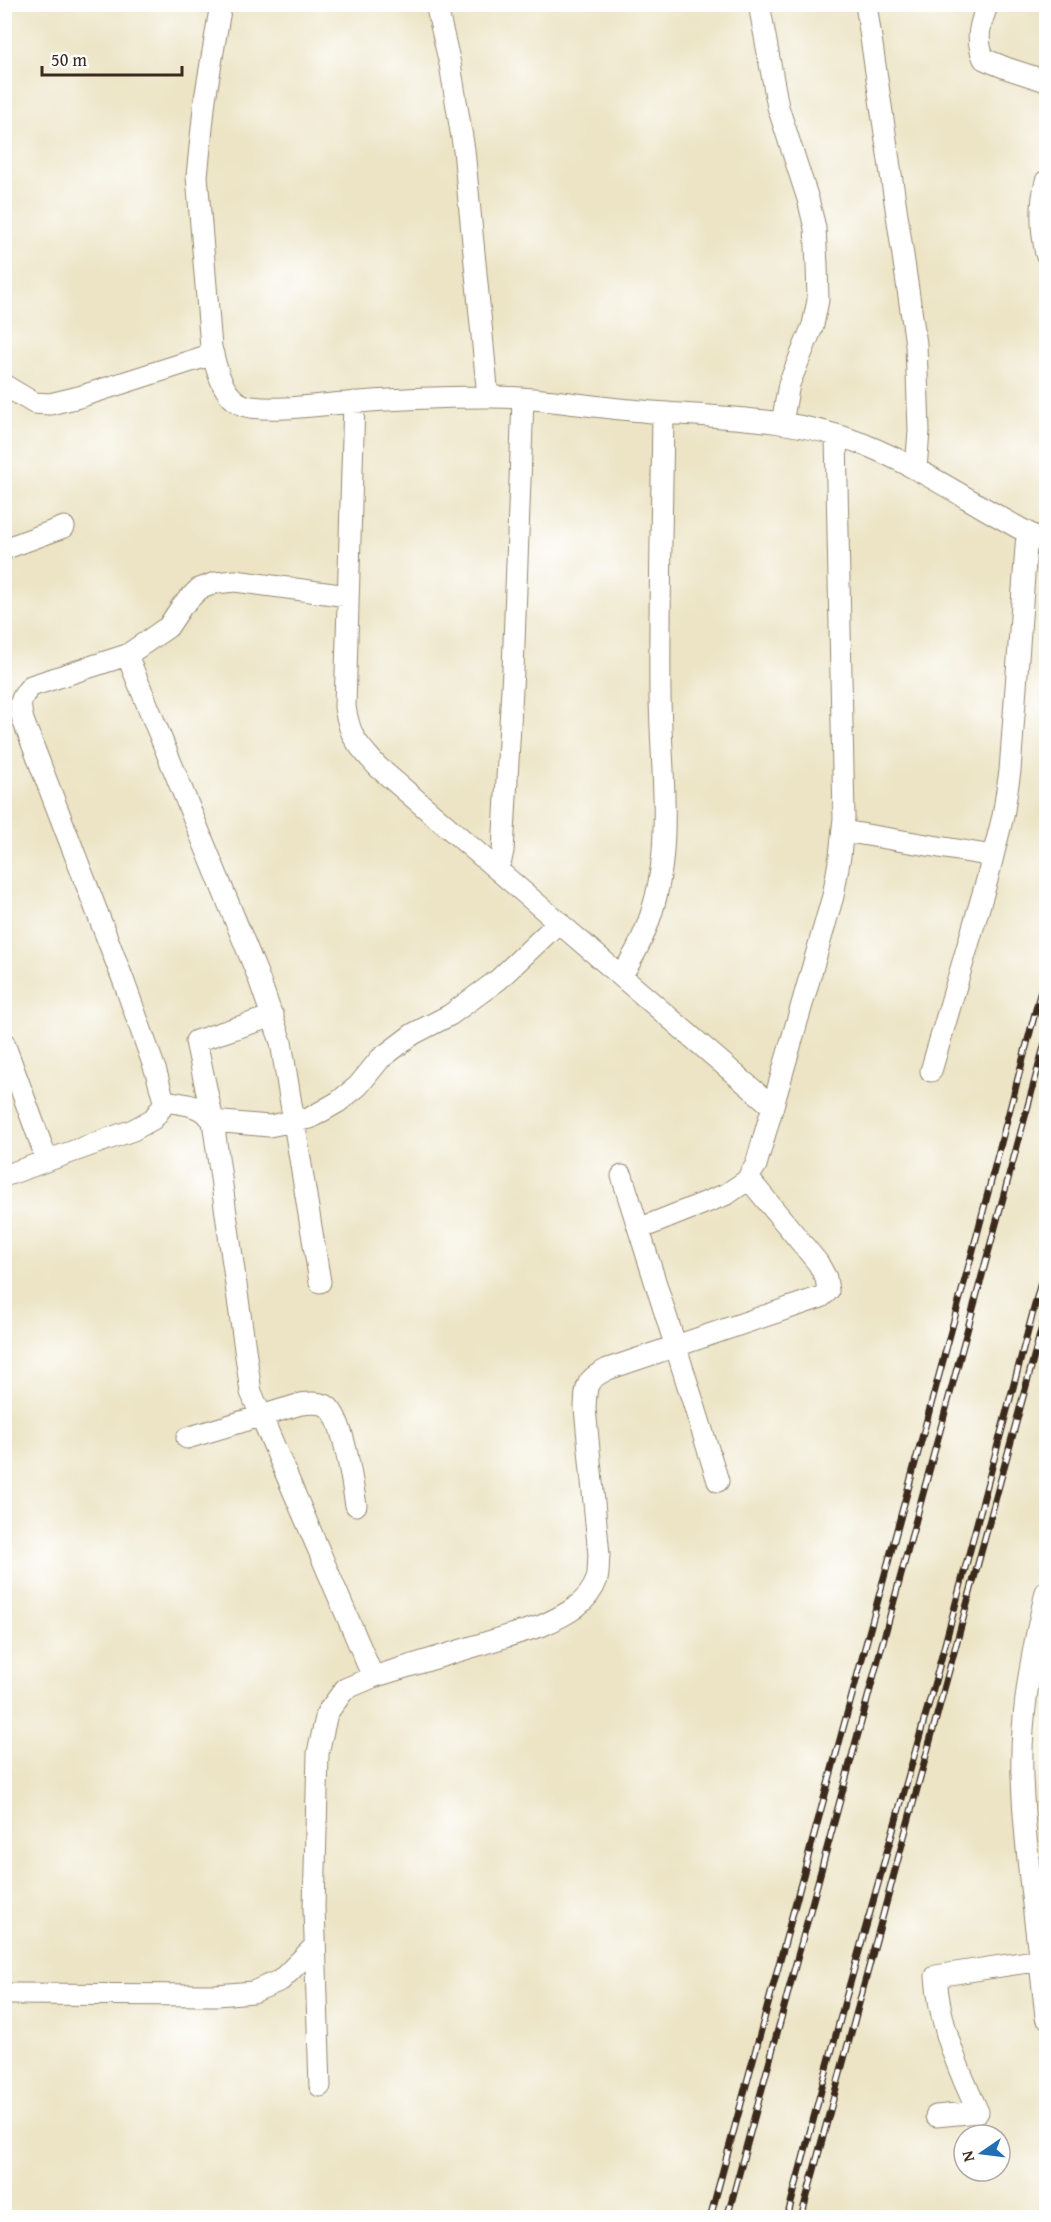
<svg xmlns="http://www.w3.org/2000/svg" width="1051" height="2222" font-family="'Gentium Book Plus',serif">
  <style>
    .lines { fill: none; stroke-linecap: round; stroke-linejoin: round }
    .minor-casing { stroke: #948772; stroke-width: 23 }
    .minor { stroke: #fff; stroke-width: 21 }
    .rail-casing { stroke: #3b2a1e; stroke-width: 7 }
    .rail { stroke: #fff; stroke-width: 4.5; stroke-dasharray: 14; stroke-linecap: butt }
  </style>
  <rect width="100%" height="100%" fill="#fff"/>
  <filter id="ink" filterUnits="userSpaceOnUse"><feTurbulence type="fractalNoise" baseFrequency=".0167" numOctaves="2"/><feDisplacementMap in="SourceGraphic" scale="12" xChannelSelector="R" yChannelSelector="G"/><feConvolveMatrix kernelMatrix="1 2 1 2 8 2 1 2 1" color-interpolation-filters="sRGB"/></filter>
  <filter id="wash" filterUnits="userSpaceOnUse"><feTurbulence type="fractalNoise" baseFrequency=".008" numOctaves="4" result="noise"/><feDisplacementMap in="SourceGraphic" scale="24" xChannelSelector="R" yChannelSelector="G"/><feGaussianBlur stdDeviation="1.35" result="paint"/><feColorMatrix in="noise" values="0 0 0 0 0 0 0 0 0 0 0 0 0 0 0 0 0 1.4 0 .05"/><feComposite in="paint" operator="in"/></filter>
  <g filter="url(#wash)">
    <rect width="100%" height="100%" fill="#ece4c5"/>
  </g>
  <g filter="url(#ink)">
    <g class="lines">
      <g class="minor-casing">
        <path id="minor" d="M221 4 205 99 197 176 211 347C216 369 224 404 251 407 282 411 315 405 346 403 392 399 440 397 486 397 535 396 583 406 631 410 708 418 789 415 863 444 928 470 984 512 1046 542
          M436 4 450 64 464 150 488 397
          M759 4 778 107 808 199 815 228 817 265 818 300 813 325 789 384 782 423
          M866 4 916 344 919 431 916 469
          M988 4C980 23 975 39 984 59L1006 68 1046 81
          M1046 181C1040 205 1041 230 1046 254
          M4 385 34 403 50 404 79 397 213 354
          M354 402 345 707C350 738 357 744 378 767L772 1106
          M4 549 64 527
          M127 655 258 976 281 1042 320 1282
          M843 831 993 856
          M496 868 501 860 503 851 513 670 523 399
          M621 976C682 887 661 794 660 694 659 601 662 507 663 413
          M273 1016 196 1041 213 1121 251 1392 373 1677
          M4 1043 47 1160
          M931 1071 987 880 1003 816 1010 771 1027 533
          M164 1101C183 1104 201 1104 213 1121
          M213 1121 269 1126 310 1118 338 1102 358 1086 380 1059 413 1034 450 1015 498 980 559 922
          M4 1176 133 1130 153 1119 162 1107 164 1101 156 1072 124 982 23 720C19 703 19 700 31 686L127 655 168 627 182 606 199 589 215 583 235 581 348 596
          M622 1176 718 1481
          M639 1229 727 1194 746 1181 756 1165 833 896 840 856 844 818 836 436
          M187 1438 301 1404C309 1403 317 1402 325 1405 344 1414 352 1484 356 1505
          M1046 1592C1032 1652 1020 1714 1022 1777 1025 1857 1038 1937 1046 2017
          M4 1994 217 1995 253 1992 281 1980 315 1946
          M320 2086 314 1908 318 1753 327 1713 345 1689 373 1677 541 1626C563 1616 588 1605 597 1579 599 1572 598 1563 599 1555L585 1408C586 1384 586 1380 608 1369L821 1297 828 1291 826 1278 818 1263 748 1178
          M936 2116 978 2112C958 2069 939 2024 936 1976L1040 1960"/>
      </g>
      <use href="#minor" class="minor"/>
      <g class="rail-casing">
        <path id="rail" d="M710 2218 973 1250 1046 971
          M727 2218 1046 1039
          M787 2218 845 2001 936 1678 1046 1263
          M801 2218 1046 1312"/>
      </g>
      <use href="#rail" class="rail"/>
    </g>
  </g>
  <rect width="1051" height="2222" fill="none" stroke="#fff" stroke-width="24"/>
  <g transform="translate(982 2153) rotate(256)"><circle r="28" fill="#ffffff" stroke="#b1aaa5" stroke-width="1.5"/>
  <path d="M0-4.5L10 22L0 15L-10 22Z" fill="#1f6fb2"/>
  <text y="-9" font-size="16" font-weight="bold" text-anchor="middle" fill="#3b2a1e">N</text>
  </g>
  <path d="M42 66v9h140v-9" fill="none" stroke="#3b2a1e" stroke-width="3"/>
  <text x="51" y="66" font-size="18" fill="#3b2a1e" stroke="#ffffff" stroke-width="4.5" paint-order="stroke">50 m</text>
</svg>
